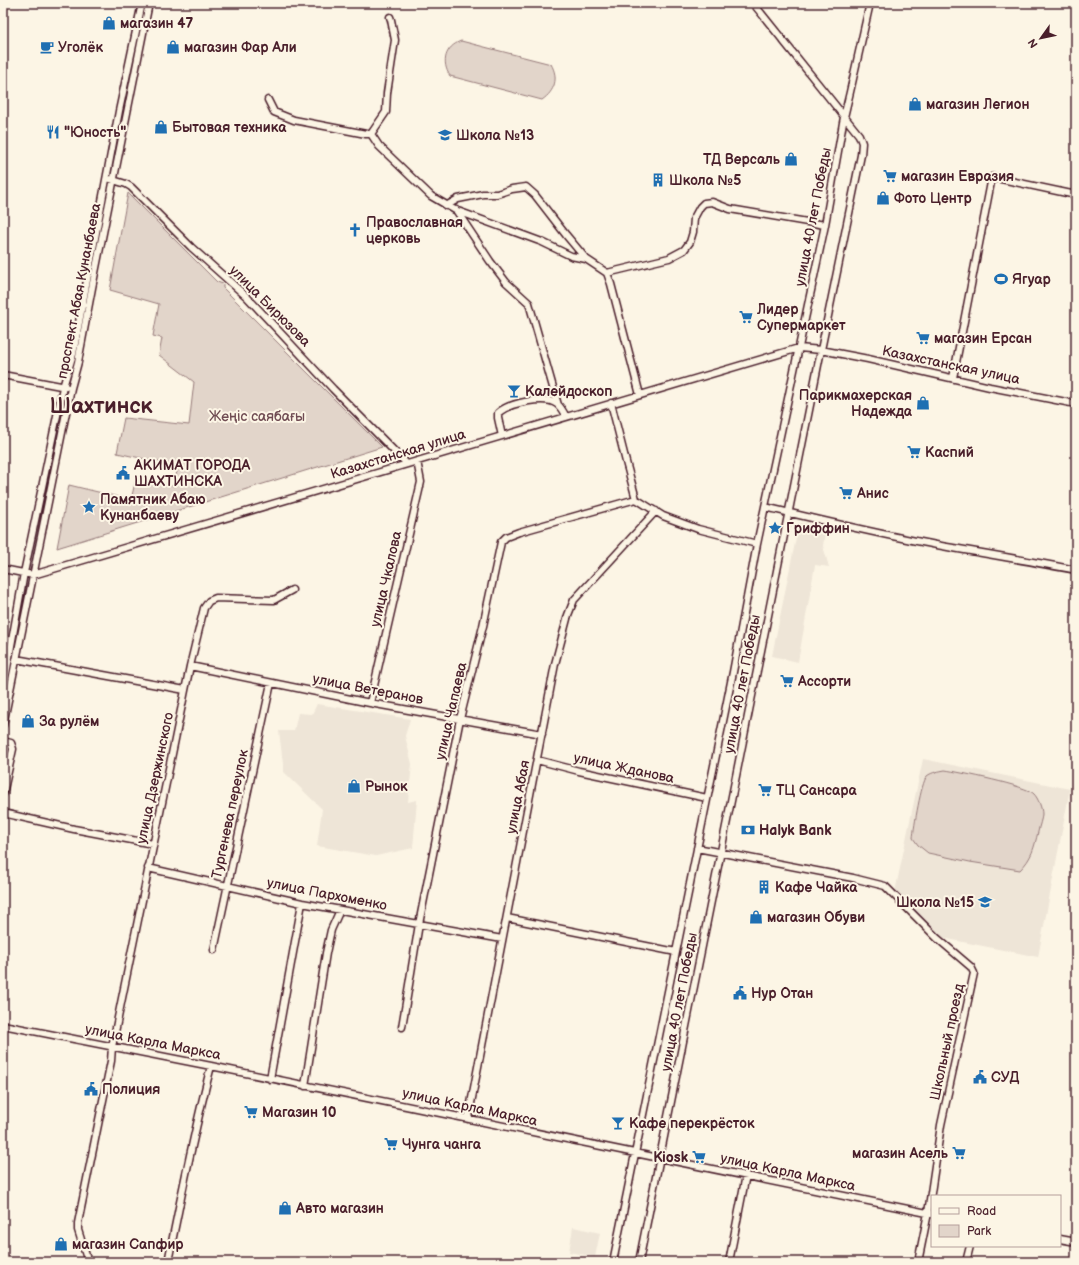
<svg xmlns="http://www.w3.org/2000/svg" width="1079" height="1265" font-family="'Balsamiq Sans',sans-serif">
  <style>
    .built { fill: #eee5d7 }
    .green { fill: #e2d5ca; stroke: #967a7a }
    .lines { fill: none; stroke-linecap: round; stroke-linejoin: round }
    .street-casing { stroke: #4a1f2b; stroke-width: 9 }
    .street { stroke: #fcf5e5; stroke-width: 6 }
    .labels { text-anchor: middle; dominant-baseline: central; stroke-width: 4; stroke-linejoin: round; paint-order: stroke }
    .poi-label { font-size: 14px; font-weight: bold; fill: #4a1f2b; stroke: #fcf5e5; text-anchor: start }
    .street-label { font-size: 14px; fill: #4a1f2b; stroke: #fcf5e5 }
    .park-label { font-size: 14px; fill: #704c53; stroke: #fcf5e5 }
    .town-label { font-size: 22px; font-weight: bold; fill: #4a1f2b; stroke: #fcf5e5 }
  </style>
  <rect width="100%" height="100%" fill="#fcf5e5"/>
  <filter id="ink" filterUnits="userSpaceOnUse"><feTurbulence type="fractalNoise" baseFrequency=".025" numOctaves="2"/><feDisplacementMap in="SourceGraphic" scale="8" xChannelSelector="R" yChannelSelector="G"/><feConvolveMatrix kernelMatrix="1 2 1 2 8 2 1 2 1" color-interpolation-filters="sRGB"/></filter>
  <g filter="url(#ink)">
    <path class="built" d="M799 523H805L824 527 825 533 823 546 829 567 815 565 798 662 772 656Z
      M317 704 410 719 405 736 412 764 408 802 417 800 413 848 376 856 317 846 322 809 284 772 279 731H294L298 713 312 714Z
      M923 759 1070 789 1038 957 943 938 895 892Z
      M573 1227 600 1233 595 1257 569 1252Z"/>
    <path class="green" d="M461 41 551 64C559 78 555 91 542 100L450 76C441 62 445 47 461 41Z
      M128 193 217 282 223 284V288L382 447 57 548 69 485 131 500 136 478 174 486 178 466 117 453 124 418 189 425 194 382 159 355 162 338 153 336 159 304 110 290Z
      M945 770C959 772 1028 786 1034 794 1038 798 1042 808 1042 814 1042 819 1039 826 1038 832 1034 848 1032 858 1020 870L970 862 928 853 918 845 913 838C914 827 921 783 927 776 932 772 940 771 945 770Z"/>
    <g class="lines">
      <g class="street-casing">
        <path id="street" d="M268 100 274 112 294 120 366 134H371L379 146 431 196 455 210 542 242 571 256 586 259 607 273 611 284 640 395
          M371 134 386 112 387 93 395 40 391 20 390 17
          M110 179 126 184 131 187 191 247 247 297 333 389 407 464
          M446 206 458 199 483 194H497L512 189 526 187 535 195 566 235 586 259
          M456 210 490 261 506 282 529 303 558 405
          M607 273 669 258 684 250 690 242 693 232 694 218 700 207 704 203 712 202 730 209 825 225
          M3 375 66 387
          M953 378 992 177 1076 195
          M611 403 626 462 636 499 663 516 698 529 757 544
          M502 436 498 418V413C509 403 545 395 557 404 561 407 564 413 566 417
          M765 507C828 522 890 537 953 548 994 555 1035 562 1076 570
          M3 569 33 575 799 348 821 350 868 359 990 387 1076 404
          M16 659 185 690
          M190 666 370 703 542 734
          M3 691 24 573 63 387 73 354 119 111 142 3
          M370 703 421 482 417 461
          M3 725 71 388 78 362 92 288 149 3
          M3 741 11 743 13 749 3 794
          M537 760 579 771 707 798
          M3 813 74 829 153 844
          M697 848 853 878 885 886 937 938 971 967 974 973 941 1125 928 1213 918 1262
          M148 868 302 903 502 939
          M507 918 676 952
          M214 950 271 683
          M3 1025 211 1066 932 1214
          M402 1027 419 924 460 719 483 626 501 542 506 537 519 532 636 499
          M270 1079 302 903
          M305 1086 326 953 331 930 340 910
          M468 1119 555 664 568 615 574 600 656 511
          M1060 1239 1076 1242
          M88 1262 78 1230V1223L111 1061 112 1047 190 666 204 608 209 601 216 598 274 600 292 590
          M168 1262C181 1196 194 1131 211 1066
          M613 1262 733 672 757 544 825 225 844 117 850 92 870 3
          M639 1262 821 350 861 155 862 143 859 135 753 3
          M729 1262 746 1175
          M966 1262 970 1246"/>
      </g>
      <use href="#street" class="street"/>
    </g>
  </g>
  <defs>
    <g id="shop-bare" transform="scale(1.08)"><path d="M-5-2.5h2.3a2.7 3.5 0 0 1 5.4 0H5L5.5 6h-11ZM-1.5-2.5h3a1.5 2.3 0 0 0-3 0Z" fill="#1f6fb2" stroke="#fcf5e5" stroke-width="2.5" paint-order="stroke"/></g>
    <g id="cafe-bare" transform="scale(1.08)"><path d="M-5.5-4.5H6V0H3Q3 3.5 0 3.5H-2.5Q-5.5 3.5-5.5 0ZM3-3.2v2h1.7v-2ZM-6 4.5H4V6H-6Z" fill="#1f6fb2" stroke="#fcf5e5" stroke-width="2.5" paint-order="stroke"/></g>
    <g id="restaurant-bare" transform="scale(1.08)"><path d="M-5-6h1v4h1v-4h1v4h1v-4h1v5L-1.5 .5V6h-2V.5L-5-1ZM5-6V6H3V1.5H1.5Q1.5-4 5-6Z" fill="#1f6fb2" stroke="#fcf5e5" stroke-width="2.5" paint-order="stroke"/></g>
    <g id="school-bare" transform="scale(1.08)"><path d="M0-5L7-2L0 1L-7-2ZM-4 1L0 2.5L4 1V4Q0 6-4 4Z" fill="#1f6fb2" stroke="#fcf5e5" stroke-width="2.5" paint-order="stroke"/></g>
    <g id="supermarket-bare" transform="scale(1.08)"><path d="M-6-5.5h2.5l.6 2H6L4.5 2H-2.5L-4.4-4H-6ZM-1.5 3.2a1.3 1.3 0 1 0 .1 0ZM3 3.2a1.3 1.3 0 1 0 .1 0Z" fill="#1f6fb2" stroke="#fcf5e5" stroke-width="2.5" paint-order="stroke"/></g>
    <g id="building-bare" transform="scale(1.08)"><path d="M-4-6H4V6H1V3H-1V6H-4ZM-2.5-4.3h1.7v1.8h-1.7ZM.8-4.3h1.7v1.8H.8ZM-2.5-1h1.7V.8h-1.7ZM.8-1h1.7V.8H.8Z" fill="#1f6fb2" stroke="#fcf5e5" stroke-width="2.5" paint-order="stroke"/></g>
    <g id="church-bare" transform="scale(1.08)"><path d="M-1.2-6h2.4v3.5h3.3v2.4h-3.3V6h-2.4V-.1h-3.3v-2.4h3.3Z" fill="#1f6fb2" stroke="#fcf5e5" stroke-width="2.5" paint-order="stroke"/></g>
    <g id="stadium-bare" transform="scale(1.08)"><path d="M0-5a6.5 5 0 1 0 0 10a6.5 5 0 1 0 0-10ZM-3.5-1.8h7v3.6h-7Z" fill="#1f6fb2" stroke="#fcf5e5" stroke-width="2.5" paint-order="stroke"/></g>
    <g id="bar-bare" transform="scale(1.08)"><path d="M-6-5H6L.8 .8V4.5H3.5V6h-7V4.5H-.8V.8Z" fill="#1f6fb2" stroke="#fcf5e5" stroke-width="2.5" paint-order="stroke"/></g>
    <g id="civic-bare" transform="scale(1.08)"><path d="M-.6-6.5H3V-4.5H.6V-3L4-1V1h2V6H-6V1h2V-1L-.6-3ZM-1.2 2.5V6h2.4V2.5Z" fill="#1f6fb2" stroke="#fcf5e5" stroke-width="2.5" paint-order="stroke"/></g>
    <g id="sight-bare" transform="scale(1.08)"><path d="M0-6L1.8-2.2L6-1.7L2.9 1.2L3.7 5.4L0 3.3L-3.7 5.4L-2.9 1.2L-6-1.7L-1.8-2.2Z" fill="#1f6fb2" stroke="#fcf5e5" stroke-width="2.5" paint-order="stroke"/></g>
    <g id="bank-bare" transform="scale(1.08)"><path d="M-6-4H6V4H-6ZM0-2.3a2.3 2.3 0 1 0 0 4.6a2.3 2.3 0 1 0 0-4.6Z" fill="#1f6fb2" stroke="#fcf5e5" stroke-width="2.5" paint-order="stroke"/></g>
  </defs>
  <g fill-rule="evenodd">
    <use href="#shop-bare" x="109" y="23"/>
    <use href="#cafe-bare" x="47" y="47"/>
    <use href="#shop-bare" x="173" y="47"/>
    <use href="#shop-bare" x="915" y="104"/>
    <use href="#shop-bare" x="161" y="127"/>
    <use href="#restaurant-bare" x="53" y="132"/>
    <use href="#school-bare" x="445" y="135"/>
    <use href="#shop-bare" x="791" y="159"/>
    <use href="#supermarket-bare" x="890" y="176"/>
    <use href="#building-bare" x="658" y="180"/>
    <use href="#shop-bare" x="883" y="198"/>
    <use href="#church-bare" x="355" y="230"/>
    <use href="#stadium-bare" x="1001" y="279"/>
    <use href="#supermarket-bare" x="746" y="317"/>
    <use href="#supermarket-bare" x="923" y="338"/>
    <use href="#bar-bare" x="514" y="391"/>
    <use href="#shop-bare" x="923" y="403"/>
    <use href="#supermarket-bare" x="914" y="452"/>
    <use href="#civic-bare" x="123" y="473"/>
    <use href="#supermarket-bare" x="846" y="493"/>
    <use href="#sight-bare" x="89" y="507"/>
    <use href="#sight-bare" x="775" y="528"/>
    <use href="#supermarket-bare" x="787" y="681"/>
    <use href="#shop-bare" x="28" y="721"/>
    <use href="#shop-bare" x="354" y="786"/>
    <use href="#supermarket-bare" x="765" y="790"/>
    <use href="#bank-bare" x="748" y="830"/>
    <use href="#building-bare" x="764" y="887"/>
    <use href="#school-bare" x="985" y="902"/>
    <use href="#shop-bare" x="756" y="917"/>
    <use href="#civic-bare" x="740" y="993"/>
    <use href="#civic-bare" x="980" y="1077"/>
    <use href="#civic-bare" x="91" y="1089"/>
    <use href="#supermarket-bare" x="251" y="1112"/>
    <use href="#bar-bare" x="618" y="1123"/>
    <use href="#supermarket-bare" x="391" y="1144"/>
    <use href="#supermarket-bare" x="959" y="1153"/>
    <use href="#supermarket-bare" x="699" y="1157"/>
    <use href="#shop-bare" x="285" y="1208"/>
    <use href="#shop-bare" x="61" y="1244"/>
  </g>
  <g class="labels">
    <g class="poi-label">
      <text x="120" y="23">магазин 47</text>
      <text x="58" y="47">Уголёк</text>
      <text x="184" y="47">магазин Фар Али</text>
      <text x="926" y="104">магазин Легион</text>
      <text x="172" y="127">Бытовая техника</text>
      <text x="64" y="132">"Юность"</text>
      <text x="456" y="135">Школа №13</text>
      <text x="780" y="159" text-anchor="end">ТД Версаль</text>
      <text x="901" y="176">магазин Евразия</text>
      <text x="669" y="180">Школа №5</text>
      <text x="894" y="198">Фото Центр</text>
      <text x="366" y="222">Православная<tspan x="366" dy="16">церковь</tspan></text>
      <text x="1012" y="279">Ягуар</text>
      <text x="757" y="309">Лидер<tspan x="757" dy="16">Супермаркет</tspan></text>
      <text x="934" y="338">магазин Ерсан</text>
      <text x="525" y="391">Калейдоскоп</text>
      <text x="912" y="395" text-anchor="end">Парикмахерская<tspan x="912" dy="16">Надежда</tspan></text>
      <text x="925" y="452">Каспий</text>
      <text x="134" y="465">АКИМАТ ГОРОДА<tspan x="134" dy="16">ШАХТИНСКА</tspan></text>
      <text x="857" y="493">Анис</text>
      <text x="100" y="499">Памятник Абаю<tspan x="100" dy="16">Кунанбаеву</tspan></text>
      <text x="786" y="528">Гриффин</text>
      <text x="798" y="681">Ассорти</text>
      <text x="39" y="721">За рулём</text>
      <text x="365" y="786">Рынок</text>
      <text x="776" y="790">ТЦ Сансара</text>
      <text x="759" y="830">Halyk Bank</text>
      <text x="775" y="887">Кафе Чайка</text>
      <text x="974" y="902" text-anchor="end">Школа №15</text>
      <text x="767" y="917">магазин Обуви</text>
      <text x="751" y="993">Нур Отан</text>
      <text x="991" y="1077">СУД</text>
      <text x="102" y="1089">Полиция</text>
      <text x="262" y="1112">Магазин 10</text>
      <text x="629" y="1123">Кафе перекрёсток</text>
      <text x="402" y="1144">Чунга чанга</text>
      <text x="948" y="1153" text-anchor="end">магазин Асель</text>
      <text x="688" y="1157" text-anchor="end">Kiosk</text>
      <text x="296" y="1208">Авто магазин</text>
      <text x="72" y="1244">магазин Сапфир</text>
    </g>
    <g class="street-label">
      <text transform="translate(813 217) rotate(-79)">улица 40 лет Победы</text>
      <text transform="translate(79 291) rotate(-79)">проспект Абая Кунанбаева</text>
      <text transform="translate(270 306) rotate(45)">улица Бирюзова</text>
      <text transform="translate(951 365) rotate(12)">Казахстанская улица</text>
      <text transform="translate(398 454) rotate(-17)">Казахстанская улица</text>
      <text transform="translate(386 579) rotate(-77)">улица Чкалова</text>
      <text transform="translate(742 684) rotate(-79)">улица 40 лет Победы</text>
      <text transform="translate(368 689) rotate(11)">улица Ветеранов</text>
      <text transform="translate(451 711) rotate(-77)">улица Чапаева</text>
      <text transform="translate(624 768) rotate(12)">улица Жданова</text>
      <text transform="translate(155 778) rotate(-78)">улица Дзержинского</text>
      <text transform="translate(518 797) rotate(-79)">улица Абая</text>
      <text transform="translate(230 814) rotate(-78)">Тургенева переулок</text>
      <text transform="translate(327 894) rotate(11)">улица Пархоменко</text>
      <text transform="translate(679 1002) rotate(-79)">улица 40 лет Победы</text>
      <text transform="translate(153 1042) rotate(11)">улица Карла Маркса</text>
      <text transform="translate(947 1042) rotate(-78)">Школьный проезд</text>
      <text transform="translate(470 1107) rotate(12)">улица Карла Маркса</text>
      <text transform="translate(788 1172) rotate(12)">улица Карла Маркса</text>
    </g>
    <g class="park-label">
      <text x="257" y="416">Жеңіс саябағы</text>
    </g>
    <g class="town-label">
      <text x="101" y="406">Шахтинск</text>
    </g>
  </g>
  <rect width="1079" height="1265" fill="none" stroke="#fcf5e5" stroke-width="16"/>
  <rect x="8" y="8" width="1063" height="1249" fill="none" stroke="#4a1f2b" stroke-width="1.5" filter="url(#ink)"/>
  <rect x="931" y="1195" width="130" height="52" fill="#fcf5e5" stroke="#b59f9b"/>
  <rect x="939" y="1208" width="20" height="6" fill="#fcf5e5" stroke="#b59f9b"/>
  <text x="967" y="1215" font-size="12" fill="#4a1f2b">Road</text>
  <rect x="939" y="1225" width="20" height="12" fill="#e2d5ca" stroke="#b59f9b"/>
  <text x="967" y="1235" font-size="12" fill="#4a1f2b">Park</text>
  <g transform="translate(1041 38) rotate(237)" stroke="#fcf5e5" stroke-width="3" paint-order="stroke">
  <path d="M0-3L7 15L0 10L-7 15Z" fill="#4a1f2b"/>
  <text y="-6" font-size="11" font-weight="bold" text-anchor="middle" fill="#4a1f2b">N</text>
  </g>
</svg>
